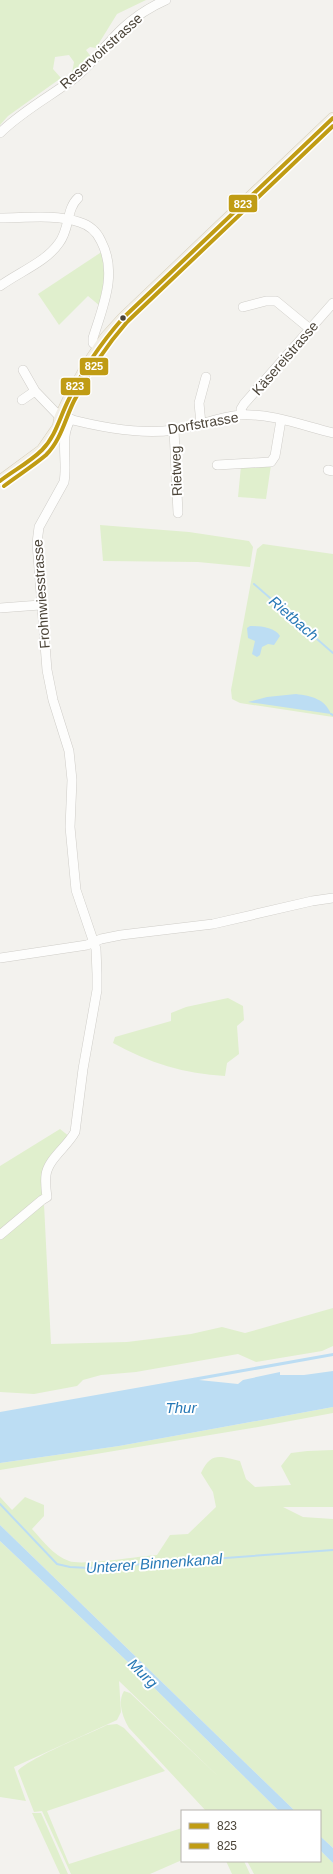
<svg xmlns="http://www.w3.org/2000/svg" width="333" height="1874" font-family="Helvetica,sans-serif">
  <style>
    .green { fill: #e0efcd }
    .water { fill: #bcddf3 }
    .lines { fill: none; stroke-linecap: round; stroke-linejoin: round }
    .stream { stroke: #bcddf3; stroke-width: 2 }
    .minor-casing { stroke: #cfcdc8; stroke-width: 10 }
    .major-casing { stroke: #d6ceba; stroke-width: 12 }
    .minor { stroke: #fdfdfc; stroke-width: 9 }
    .major { stroke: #f2efe6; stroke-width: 11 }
    .bus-1-casing { stroke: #fff; stroke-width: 7 }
    .bus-2-casing { stroke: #fff; stroke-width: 7 }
    .bus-1 { stroke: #c09c14; stroke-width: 4 }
    .bus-2 { stroke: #c09c14; stroke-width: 4 }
    .bus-dot { fill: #4b4438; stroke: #fff; stroke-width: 1.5 }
    .labels { text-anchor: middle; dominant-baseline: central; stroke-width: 4; stroke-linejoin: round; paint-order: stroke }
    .street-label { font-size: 14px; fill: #4b4438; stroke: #fff }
    .water-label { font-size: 15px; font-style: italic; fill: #2879b6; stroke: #fff }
    .line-badge { stroke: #fff; stroke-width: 1.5 }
    .badge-label { font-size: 11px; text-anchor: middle; font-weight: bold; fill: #fff }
  </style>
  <rect width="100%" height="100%" fill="#f3f2ee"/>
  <path class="green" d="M0 0H146L117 14 96 48 90 47 86 50 92 58 73 75 72 73 74 62 69 55 55 57 53 69 61 78 8 116 0 125Z
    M103 251 107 273 100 306 88 296 59 325 38 294Z
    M271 465 266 499 238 497 241 466Z
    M100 525 189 532 249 541 253 547 250 567 198 562 103 561Z
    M263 544 333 554V717L240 703 232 699 231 690 257 549Z
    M228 998 243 1006 244 1020 237 1026 239 1054 227 1063 225 1076C185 1074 149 1063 113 1043L115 1037 171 1021V1013L186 1007Z
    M60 1129 70 1137 50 1162 43 1195 0 1233V1166Z
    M44 1204 51 1344 127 1342 191 1334 222 1327 245 1333 333 1308V1346L322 1351 256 1362 238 1354 136 1372 101 1375 83 1380 77 1386 34 1394 0 1392V1237Z
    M333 1407V1413L252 1428 0 1470V1463L119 1446Z
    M333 1450V1507H283L303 1517 333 1519V1848L320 1836V1811H295L0 1525V1497L12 1510 25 1497 44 1505V1516L32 1529C43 1541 53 1555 69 1561 82 1566 140 1556 157 1555L170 1535 188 1534 216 1507 213 1492 201 1473C211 1452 219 1456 240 1461L246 1479 255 1487 291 1485 281 1466 291 1453 307 1451Z
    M0 1541 131 1665 279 1811H206L129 1728C123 1718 117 1702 124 1691L130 1693 220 1778 119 1681 121 1712 117 1720 14 1767 26 1801 0 1797Z
    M117 1724 124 1728 165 1771 47 1811 69 1864 182 1828V1860L150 1874H71L42 1811 34 1812 18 1771C27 1759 91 1733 107 1725Z
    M32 1813H41L68 1874H60Z
    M320 1850 333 1863V1874H254L247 1861H320Z
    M226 1861H244L250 1874H232Z"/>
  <path class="water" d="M250 626C259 626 275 627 280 636L274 645 268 644 262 647 260 655 257 657 252 654 255 641 248 638 247 628Z
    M296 694C312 696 325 699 331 714L248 702 267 697Z
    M333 1353V1356L199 1380 238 1384 243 1380 280 1372V1375H304L333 1371V1407L119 1446 0 1463V1412Z
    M0 1525 295 1811H279L131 1665 0 1541Z
    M320 1836 333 1848V1863L320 1850Z"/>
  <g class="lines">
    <path class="stream" d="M254 584 333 653
      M331 714 333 715
      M0 1504 57 1564 70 1567 89 1568 333 1550"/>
    <g class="minor-casing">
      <path id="minor" d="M0 133C22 111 51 96 76 77 94 62 106 44 123 28 135 17 150 7 166 0
        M0 218C25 218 55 214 79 222 89 225 97 232 101 241 118 273 103 306 93 338V343L98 347
        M0 286C19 272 46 262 59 243 70 229 66 209 78 198
        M243 307 266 301H276L310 329
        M23 370 35 391 60 417 62 421
        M22 400 35 391
        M241 415V409L244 404 333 303
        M65 418C99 427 139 435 174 430 197 427 218 417 240 415 271 413 304 426 333 433
        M201 424 199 403 206 377
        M174 430 178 513
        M217 465 271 462 275 456 281 420
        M328 470 333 471
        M0 608 40 605
        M0 958 87 945 101 939 121 935 213 924 312 901 333 898
        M0 1235 42 1200 47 1197C46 1190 45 1182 46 1175 48 1159 67 1147 75 1132L83 1069 97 990V974L96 949 76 890 70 827 72 780 69 751 53 700 47 670 37 543 39 527 64 482C68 462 59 436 71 419"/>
    </g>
    <g class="major-casing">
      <path id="major" d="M0 481 42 450 58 427 60 417 69 398 87 365 105 338 123 318 333 118"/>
    </g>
    <use href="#minor" class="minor"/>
    <use href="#major" class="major"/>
    <g class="bus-1-casing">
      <path id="bus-1" d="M0 481C13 471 30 462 42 450 56 436 60 416 69 399 83 369 101 343 123 318L333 118"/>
    </g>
    <g class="bus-2-casing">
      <path id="bus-2" d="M4 486C17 476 33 466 46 455 61 440 65 419 74 401 89 372 106 346 127 322L333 126"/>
    </g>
    <use href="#bus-1" class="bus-1"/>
    <use href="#bus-2" class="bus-2"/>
  </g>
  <circle class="bus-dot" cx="123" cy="318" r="3.5"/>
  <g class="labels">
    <g class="street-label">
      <text transform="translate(101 51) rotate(-42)">Reservoirstrasse</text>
      <text transform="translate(285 358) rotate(-49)">Käsereistrasse</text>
      <text transform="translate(203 423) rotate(-10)">Dorfstrasse</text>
      <text transform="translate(176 471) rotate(-92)">Rietweg</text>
      <text transform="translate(41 594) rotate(-94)">Frohnwiesstrasse</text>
    </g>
    <g class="water-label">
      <text transform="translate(294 618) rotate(41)">Rietbach</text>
      <text x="181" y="1407">Thur</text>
      <text transform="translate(154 1563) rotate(-4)">Unterer Binnenkanal</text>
      <text transform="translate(143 1673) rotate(44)">Murg</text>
    </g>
  </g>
  <g class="line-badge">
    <rect x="228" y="194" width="30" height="19" rx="4" fill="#c09c14"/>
    <rect x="79" y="357" width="30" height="19" rx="4" fill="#c09c14"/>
    <rect x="60" y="377" width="31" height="19" rx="4" fill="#c09c14"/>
  </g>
  <g class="badge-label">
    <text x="243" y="208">823</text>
    <text x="94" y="370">825</text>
    <text x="75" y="390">823</text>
  </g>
  <rect x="181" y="1810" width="140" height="52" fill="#ffffff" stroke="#b7b4af"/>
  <rect x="189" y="1823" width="20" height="6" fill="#c09c14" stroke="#b7b4af"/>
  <text x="217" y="1830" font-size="12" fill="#4b4438">823</text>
  <rect x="189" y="1843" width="20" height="6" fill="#c09c14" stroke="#b7b4af"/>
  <text x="217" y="1850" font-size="12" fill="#4b4438">825</text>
</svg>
